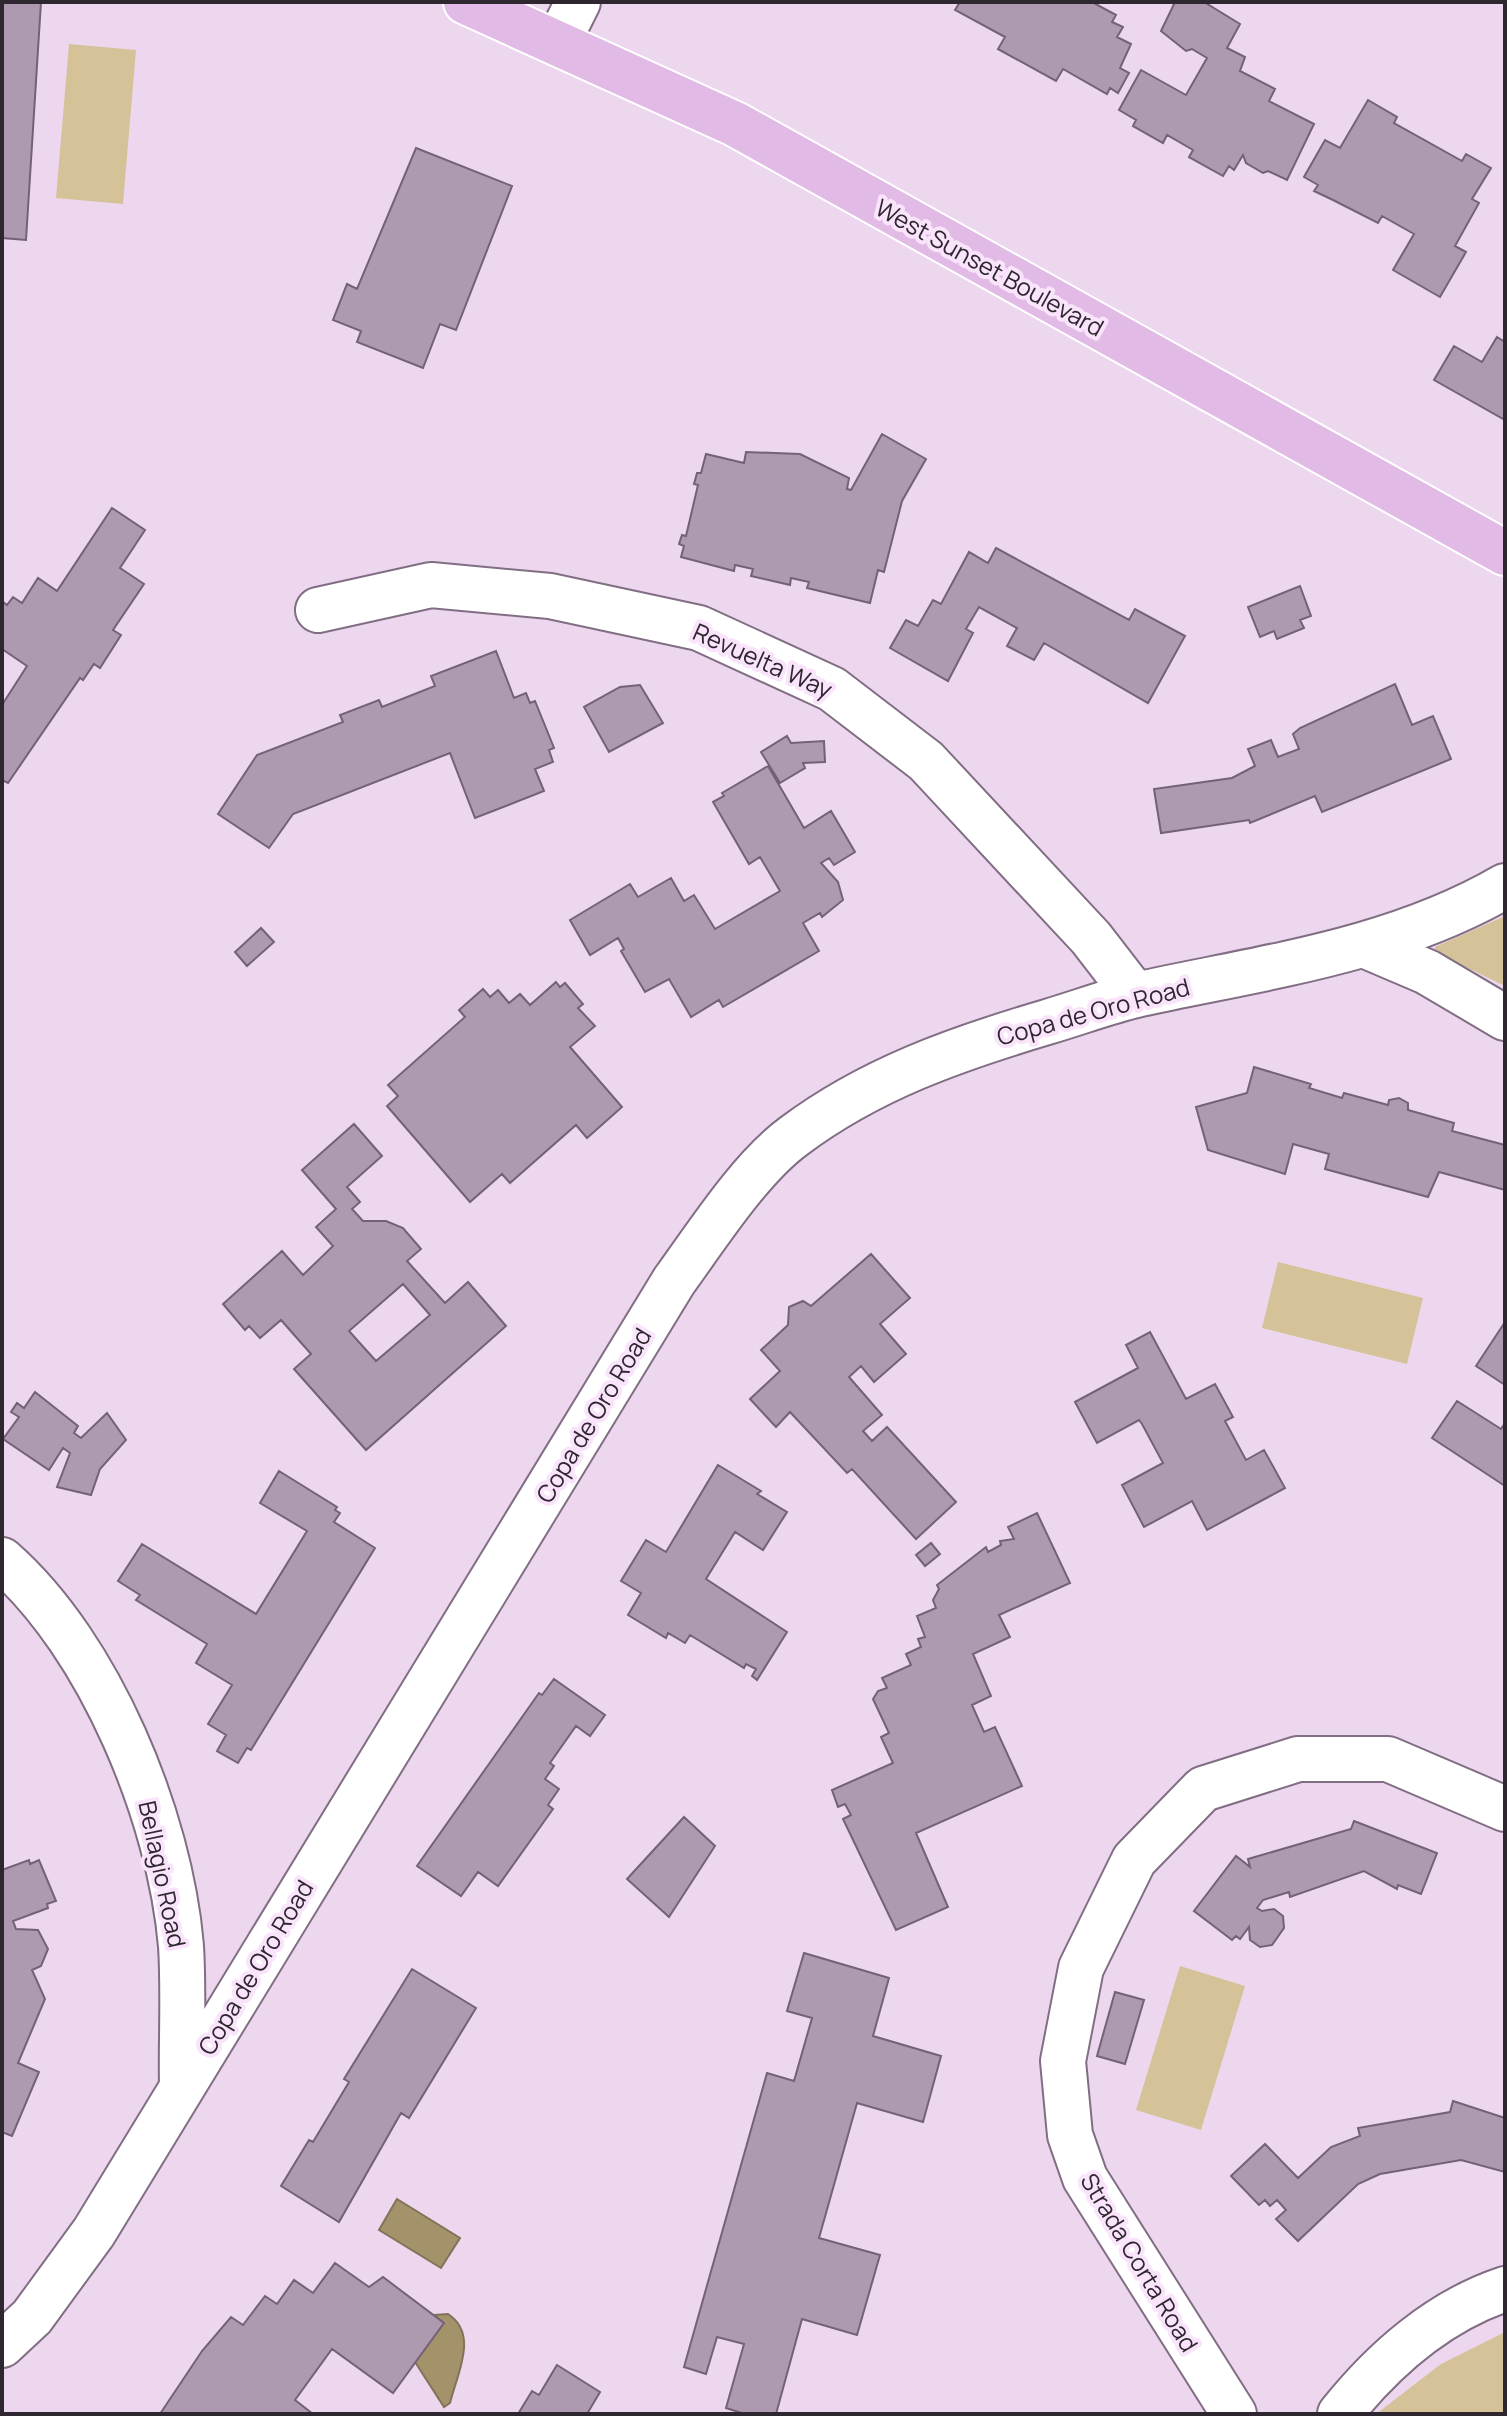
<svg xmlns="http://www.w3.org/2000/svg" width="1507" height="2416" font-family="Manrope,sans-serif">
  <style>
    .green { fill: #d5c299 }
    .water { fill: #a4926a; stroke: #817259; stroke-width: 2 }
    .building { fill: #ae9ab0; stroke: #746175; stroke-width: 2; fill-rule: evenodd }
    .lines { fill: none; stroke-linecap: round; stroke-linejoin: round }
    .minor-casing { stroke: #816e83; stroke-width: 48 }
    .major-casing { stroke: #fff; stroke-width: 48 }
    .minor { stroke: #fff; stroke-width: 44 }
    .major { stroke: #e1bae5; stroke-width: 44 }
    .labels { text-anchor: middle; dominant-baseline: central; stroke-width: 8; stroke-linejoin: round; paint-order: stroke }
    .street-label { font-size: 24px; fill: #2f2730; stroke: #fae4fc }
  </style>
  <rect width="100%" height="100%" fill="#edd7ef"/>
  <path class="green" d="M69 44 136 50 123 204 56 198Z
    M1505 916V986L1435 952V947Z
    M1278 1262 1423 1298 1407 1364 1262 1328Z
    M1180 1966 1245 1986 1201 2130 1136 2110Z
    M1505 2332V2414H1376L1441 2364Z"/>
  <path class="water" d="M397 2199 460 2238 441 2268 379 2230Z
    M448 2314C479 2334 457 2374 450 2403L444 2407 415 2362 434 2315Z"/>
  <path class="building" d="M2 2H41L26 240 2 238Z
    M960 2H1092L1116 15 1112 22 1123 27 1117 37 1131 44 1120 68 1129 73 1118 93 1110 88 1107 94 1063 69 1056 81 998 49 1005 37 955 10Z
    M1175 2H1204L1240 24 1227 48 1245 57 1240 71 1275 89 1269 101 1314 124 1287 180 1268 171 1263 173 1246 163 1243 155 1234 170 1229 166 1223 176 1189 157 1193 150 1167 135 1163 143 1133 126 1136 120 1119 110 1141 70 1186 95 1207 58 1192 49 1186 51 1161 31Z
    M1368 100 1397 117 1394 123 1462 161 1466 154 1491 168 1472 199 1479 203 1455 246 1466 252 1440 297 1393 270 1414 234 1382 216 1378 223 1333 200 1314 191 1318 185 1304 177 1325 140 1340 148Z
    M416 148 512 186 456 330 440 324 423 368 357 342 361 331 333 320 347 284 357 289Z
    M1497 337 1505 342V420L1434 380 1454 346 1482 362Z
    M882 434 926 459 902 501 884 572 878 570 870 603 807 588 809 582 791 578 790 585 751 576 753 569 735 565 734 571 681 557 684 546 679 544 682 535 686 536 698 485 694 484 697 473H701L706 454 744 463 746 452 800 454 849 478 847 489 851 490Z
    M112 508 145 530 120 568 144 584 113 630 121 635 100 668 94 664 83 680 80 678 8 783 2 780V705L27 666 2 649V601L7 605 13 597 22 603 38 578 57 591Z
    M996 548 1129 620 1135 609 1185 636 1148 703 1044 643 1034 660 1007 646 1017 628 979 607 966 629 973 633 948 681 890 648 906 620 918 626 933 600 941 604 969 552 988 563Z
    M1300 586 1311 616 1300 620 1304 628 1277 639 1274 631 1260 637 1248 607Z
    M496 651 514 698 526 693 530 703 535 701 554 748 549 750 553 762 535 769 544 791 475 818 450 753 293 814 269 848 218 814 257 755 343 722 340 715 379 700 382 707 435 686 431 676Z
    M1395 684 1412 725 1433 716 1451 759 1322 812 1315 796 1250 823 1249 820 1161 833 1154 789 1232 778 1255 766 1248 749 1271 740 1278 757 1299 749 1293 734 1300 728Z
    M640 685 663 723 609 752 584 707 620 687Z
    M787 736 791 743 824 741 825 762 803 763 805 768 780 783 761 752Z
    M768 766 804 828 831 811 855 852 834 865 829 858 821 863 838 882 843 900 822 917 820 913 803 923 819 951 723 1007 719 1000 691 1017 669 979 645 992 621 951 624 949 618 938 590 955 570 920 630 884 638 897 671 878 684 901 694 895 715 929 780 891 760 857 749 864 713 802 724 796 722 793Z
    M261 928 274 942 247 966 235 952Z
    M556 982 560 987 565 983 583 1004 578 1008 595 1026 570 1047 622 1107 587 1138 576 1125 510 1183 502 1174 470 1202 387 1106 398 1096 388 1085 465 1017 459 1010 483 989 490 997 498 990 509 1003 520 994 530 1005Z
    M1254 1067 1311 1084 1309 1088 1342 1098 1344 1093 1388 1105 1389 1100 1399 1098 1408 1103V1110L1454 1123 1452 1131 1505 1145V1190L1439 1172 1428 1197 1325 1169 1329 1154 1293 1144 1285 1174 1208 1150 1196 1107 1247 1093Z
    M354 1124 382 1156 347 1187 360 1202 352 1209 363 1221H386L403 1228 421 1249 407 1261 445 1303 468 1282 506 1326 366 1450 294 1369 311 1354 281 1320 260 1338 249 1326 245 1330 223 1304 282 1251 303 1275 333 1246 316 1227 336 1209 302 1170ZM403 1284 430 1315 376 1361 349 1331Z
    M871 1254 910 1298 880 1324 906 1354 874 1382 861 1366 849 1377 882 1415 863 1431 872 1441 887 1427 956 1502 916 1539 852 1469 847 1473 790 1412 776 1427 750 1399 780 1371 761 1350 788 1325 789 1307 803 1301 811 1306Z
    M1505 1322V1385L1476 1366Z
    M1150 1332 1186 1399 1215 1384 1233 1417 1225 1421 1246 1460 1264 1450 1285 1488 1207 1530 1192 1501 1144 1527 1122 1485 1163 1463 1142 1424 1139 1420 1097 1443 1075 1402 1138 1368 1126 1345Z
    M35 1392 78 1426 74 1433 81 1438 107 1413 126 1440 100 1469 91 1495 57 1487 70 1453 63 1448 49 1470 3 1439 19 1417 11 1412 17 1403 24 1408Z
    M1457 1401 1501 1429 1505 1423V1486L1432 1438Z
    M718 1465 761 1491 757 1494 787 1512 763 1550 735 1532 706 1579 787 1632 757 1680 752 1676 756 1669 746 1664 744 1668 690 1635 685 1643 668 1633 666 1638 628 1615 641 1593 621 1581 646 1540 666 1552Z
    M279 1471 337 1507 335 1510 340 1513 334 1522 375 1548 251 1750 247 1748 238 1763 217 1751 226 1735 208 1724 232 1685 196 1663 207 1644 136 1600 140 1595 118 1581 142 1544 256 1614 307 1531 260 1503Z
    M1037 1513 1070 1583 999 1615 1010 1637 973 1654 991 1696 972 1705 984 1732 995 1727 1022 1786 916 1833 948 1907 896 1930 843 1819 851 1815 845 1804 838 1807 832 1790 893 1763 881 1737 889 1733 873 1699 878 1691 887 1688 882 1678 911 1665 906 1654 921 1647 918 1639 925 1637 917 1616 936 1608 933 1600 939 1589 937 1585 986 1547 988 1552 1001 1545 1000 1541 1014 1539 1008 1527Z
    M931 1543 940 1554 925 1566 916 1555Z
    M554 1679 605 1715 590 1736 576 1726 550 1763 554 1766 545 1779 559 1789 548 1805 553 1809 498 1886 478 1872 461 1896 417 1866 539 1693 542 1695Z
    M684 1817 715 1846 669 1917 627 1879Z
    M1354 1821 1437 1853 1421 1894 1398 1885 1397 1889 1364 1871 1290 1897 1289 1892 1263 1900 1257 1908 1262 1911 1274 1909 1283 1916 1284 1928 1272 1945 1260 1947 1250 1940 1249 1927 1240 1939 1236 1936 1232 1940 1194 1911 1236 1856 1250 1867 1248 1859 1351 1829Z
    M29 1860 30 1864 39 1860 56 1901 47 1904 48 1908 13 1921 16 1929 38 1930 48 1949 41 1966 32 1970 45 1999 18 2063 39 2072 12 2136 2 2132V1870Z
    M804 1953 889 1978 873 2036 941 2056 923 2122 857 2103 819 2238 880 2255 857 2335 802 2319 776 2414H745L726 2408 744 2344 717 2337 706 2374 684 2367 767 2073 794 2081 812 2018 787 2011Z
    M412 1969 476 2008 409 2118 401 2113 339 2222 281 2186 309 2140 313 2142 349 2082 344 2079Z
    M1115 1992 1144 2000 1125 2064 1097 2056Z
    M1453 2101 1505 2118V2172L1461 2160 1380 2174 1358 2184 1298 2241 1276 2219 1286 2210 1277 2200 1270 2206 1265 2200 1259 2205 1231 2176 1265 2144 1298 2178 1331 2147 1360 2136 1358 2128 1450 2112Z
    M335 2263 369 2287 383 2277 444 2323 393 2393 332 2349 295 2400 313 2414H160L202 2351 231 2317 243 2325 265 2296 277 2304 294 2280 313 2293Z
    M557 2365 600 2392 587 2414H518L532 2391 539 2395Z"/>
  <g class="lines">
    <g class="minor-casing">
      <path id="minor" d="M558 42 578 2
        M318 610 431 585 550 596 699 628 832 689 926 761 1091 938 1135 995
        M1366 946 1427 972 1505 1018
        M2 1560C100 1646 170 1817 181 1946 184 1993 181 2041 182 2087
        M2 2345 32 2317 94 2232 674 1281C706 1237 750 1168 794 1136 870 1079 956 1049 1047 1022 1078 1013 1109 1001 1140 994 1264 967 1393 951 1505 886
        M1234 2414 1085 2178 1070 2135 1063 2061 1081 1968 1134 1860 1203 1789 1298 1759H1388L1505 1809
        M1340 2414C1383 2360 1439 2311 1505 2289"/>
    </g>
    <g class="major-casing">
      <path id="major" d="M466 2 735 124 1505 553"/>
    </g>
    <use href="#minor" class="minor"/>
    <use href="#major" class="major"/>
  </g>
  <g class="labels">
    <g class="street-label">
      <text transform="translate(990 267) rotate(29)">West Sunset Boulevard</text>
      <text transform="translate(763 660) rotate(24)">Revuelta Way</text>
      <text transform="translate(1093 1011) rotate(-15)">Copa de Oro Road</text>
      <text transform="translate(593 1415) rotate(-59)">Copa de Oro Road</text>
      <text transform="translate(163 1874) rotate(78)">Bellagio Road</text>
      <text transform="translate(255 1967) rotate(-59)">Copa de Oro Road</text>
      <text transform="translate(1140 2262) rotate(59)">Strada Corta Road</text>
    </g>
  </g>
  <rect width="1507" height="2416" fill="none" stroke="#2f2730" stroke-width="8"/>
</svg>
